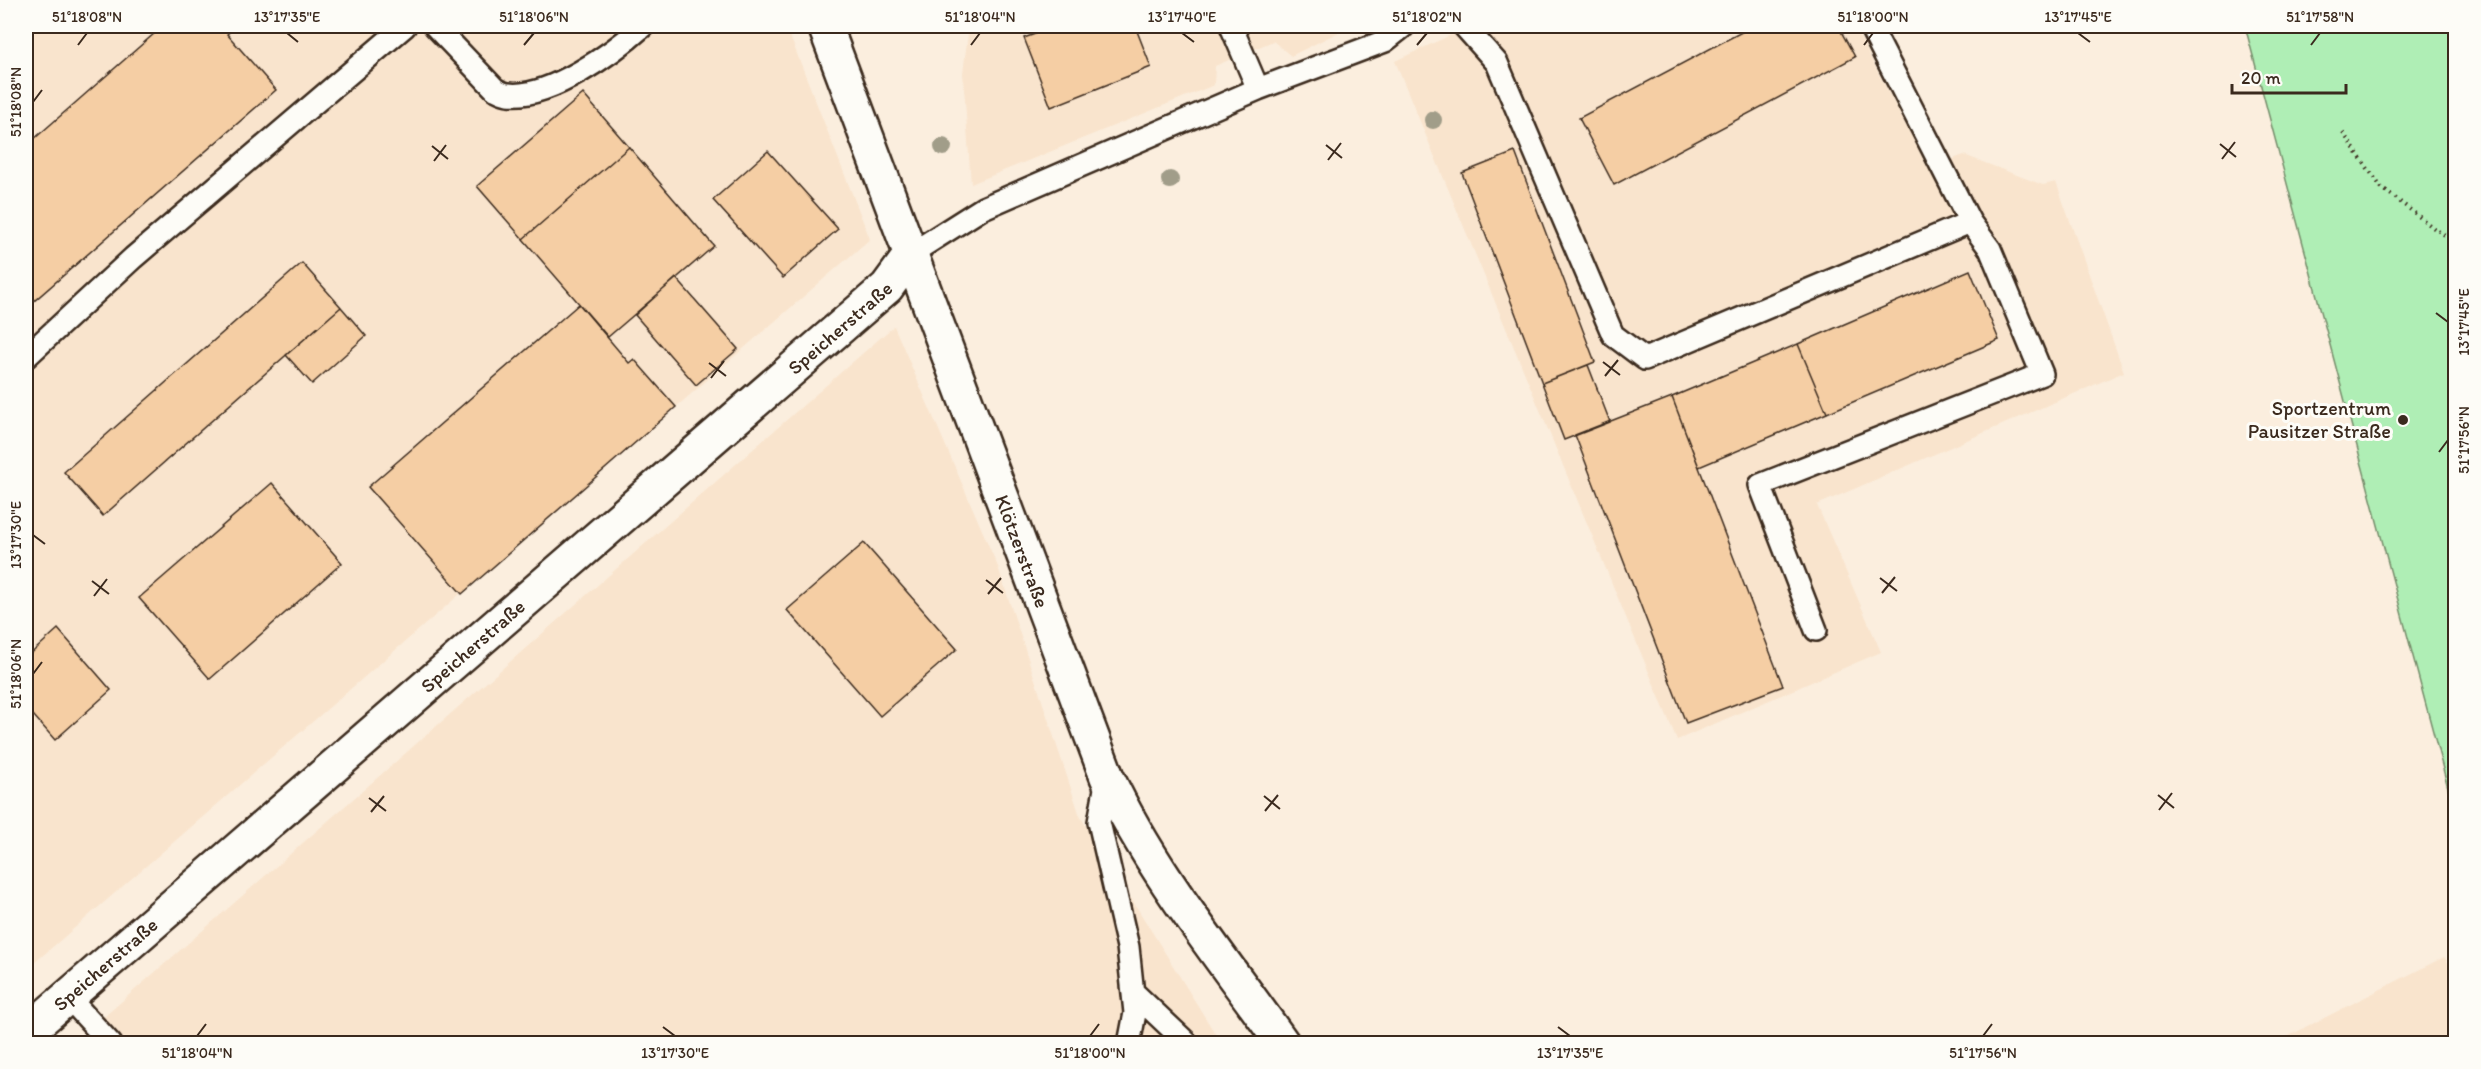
<svg xmlns="http://www.w3.org/2000/svg" width="2481" height="1069" font-family="Itim,sans-serif">
  <style>
    .built { fill: #f9e4cd }
    .green { fill: #afeeb5; stroke: #758c6a; stroke-width: 1.5 }
    .building { fill: #f5cea4; stroke: #3b2a1e; stroke-width: 1.5 }
    .lines { fill: none; stroke-linecap: round; stroke-linejoin: round }
    .service-casing { stroke: #3b2a1e; stroke-width: 26 }
    .minor-casing { stroke: #3b2a1e; stroke-width: 38 }
    .path { stroke: #3b2a1e; stroke-width: 4; stroke-dasharray: 1.5 4.5; stroke-linecap: butt }
    .service { stroke: #fdfcf7; stroke-width: 21 }
    .minor { stroke: #fdfcf7; stroke-width: 33 }
    .tree { fill: #a19d89 }
    .ticks { fill: none; stroke: #3b2a1e; stroke-width: 2 }
    .poi-dot { fill: #3b2a1e; stroke: #fdfcf7; stroke-width: 2 }
    .labels { text-anchor: middle; dominant-baseline: central; stroke-width: 6; stroke-linejoin: round; paint-order: stroke }
    .street-label { font-size: 20px; fill: #3b2a1e; stroke: #fdfcf7 }
    .poi-label { font-size: 20px; fill: #3b2a1e; stroke: #fdfcf7; text-anchor: end }
    .neatline { fill: none; stroke: #3b2a1e; stroke-width: 2 }
    .ticks-label { font-size: 15px; text-anchor: middle; fill: #3b2a1e }
  </style>
  <rect width="100%" height="100%" fill="#fbeede"/>
  <filter id="ink" filterUnits="userSpaceOnUse"><feTurbulence type="fractalNoise" baseFrequency=".0167" numOctaves="2"/><feDisplacementMap in="SourceGraphic" scale="12" xChannelSelector="R" yChannelSelector="G"/><feConvolveMatrix kernelMatrix="1 2 1 2 8 2 1 2 1" color-interpolation-filters="sRGB"/></filter>
  <g filter="url(#ink)">
    <path class="built" d="M26 26H786L870 239 26 970Z
      M969 26H1351L1291 56 1273 41 1215 66 1214 85 971 184 963 73Z
      M1470 26H1854L1928 168 1964 155 2043 185 2056 182 2124 372 1817 505 1881 652 1677 740 1395 61Z
      M894 326 998 567 1080 816 1221 1043 73 1044Z
      M2444 957 2455 971V1043H2275Z"/>
    <path class="green" d="M2245 26H2455V814Z"/>
    <path class="building" d="M163 26H236L227 34 276 90 26 308V146Z
      M1057 26H1135L1151 67 1051 107 1024 38Z
      M1753 26H1838L1855 57 1614 185 1579 118Z
      M583 94 629 147 523 239 477 186Z
      M629 147 714 246 608 337 523 239Z
      M768 151 838 229 783 278 713 200Z
      M1515 152 1595 362 1542 383 1462 173Z
      M302 263 341 307 103 516 64 472Z
      M1970 270 1999 340 1827 413 1798 344Z
      M676 278 738 349 696 385 635 315Z
      M579 304 629 363 634 359 676 407 462 594 368 487Z
      M341 307 366 336 312 384 286 355Z
      M1798 344 1827 413 1699 467 1672 397Z
      M1588 365 1610 422 1564 440 1542 383Z
      M1672 397 1783 686 1686 723 1575 435Z
      M272 483 342 563 210 679 139 598Z
      M864 543 957 649 880 716 787 610Z
      M58 629 111 690 55 740 26 707V658Z"/>
    <g class="lines">
      <g class="service-casing">
        <path id="service" d="M435 26 495 89C499 91 504 94 508 94 550 99 614 52 643 26
          M1231 26 1258 89
          M1464 26 1497 63 1613 335 1645 359 1970 222
          M912 253 983 208 1258 89 1385 41 1404 26
          M26 357 133 258 405 26
          M1816 630 1760 485 2042 374 1990 249 1970 222 1870 26
          M1107 778 1099 822 1128 947 1135 1013 1129 1044
          M1133 992 1188 1044
          M68 997 111 1044"/>
      </g>
      <g class="minor-casing">
        <g id="minor">
          <path id="s1" d="M825 26 1107 777C1152 873 1222 958 1283 1044"/>
          <path id="s2" d="M26 1033 887 287 912 253"/>
        </g>
      </g>
      <path class="path" d="M2343 133 2381 187 2435 229 2456 242"/>
      <use href="#service" class="service"/>
      <use href="#minor" class="minor"/>
    </g>
    <g class="tree">
      <circle cx="1433" cy="120" r="9"/>
      <circle cx="943" cy="147" r="9"/>
      <circle cx="1170" cy="180" r="9"/>
    </g>
  </g>
  <path class="ticks" d="M287 33 298 42M1182 33 1194 42M2078 33 2090 42M78 45 87 33M524 45 534 33M971 45 980 33M1417 45 1427 33M1864 45 1873 33M2311 45 2320 33M33 102 42 90M2220 144 2236 157M1326 145 1342 158M432 146 448 159M2222 159 2235 142M1328 160 1341 143M434 161 446 145M2436 313 2448 322M1603 362 1620 375M709 363 726 376M1605 376 1618 360M711 378 724 361M2439 452 2448 440M33 535 45 544M1880 578 1897 591M986 580 1003 593M92 581 109 594M1882 593 1895 577M988 594 1001 578M94 596 107 579M33 674 42 662M2158 795 2174 808M1264 796 1280 809M369 798 386 811M2159 810 2172 793M1265 811 1278 795M371 812 384 796M663 1027 675 1036M1558 1027 1570 1036M197 1036 206 1024M1090 1036 1099 1024M1983 1036 1992 1024"/>
  <circle class="poi-dot" cx="2403" cy="420" r="6"/>
  <g class="labels">
    <g class="street-label">
      <text stroke="none"><textPath href="#s2" startOffset="1077">Speicherstraße</textPath></text>
      <text stroke="none"><textPath href="#s1" startOffset="561">Klötzerstraße</textPath></text>
      <text stroke="none"><textPath href="#s2" startOffset="591">Speicherstraße</textPath></text>
      <text stroke="none"><textPath href="#s2" startOffset="105">Speicherstraße</textPath></text>
    </g>
    <g class="poi-label">
      <text x="2391" y="408">Sportzentrum<tspan x="2391" dy="23">Pausitzer Straße</tspan></text>
    </g>
  </g>
  <rect width="2481" height="1069" fill="none" stroke="#fdfcf7" stroke-width="66"/>
  <path d="M2232 84v9h114v-9" fill="none" stroke="#3b2a1e" stroke-width="3"/>
  <text x="2241" y="84" font-size="18" fill="#3b2a1e" stroke="#fdfcf7" stroke-width="4.5" paint-order="stroke">20 m</text>
  <rect x="33" y="33" width="2415" height="1003" class="neatline"/>
  <g class="ticks-label">
    <text x="87" y="22">51°18'08"N</text>
    <text x="287" y="22">13°17'35"E</text>
    <text x="534" y="22">51°18'06"N</text>
    <text x="980" y="22">51°18'04"N</text>
    <text x="1182" y="22">13°17'40"E</text>
    <text x="1427" y="22">51°18'02"N</text>
    <text x="1873" y="22">51°18'00"N</text>
    <text x="2078" y="22">13°17'45"E</text>
    <text x="2320" y="22">51°17'58"N</text>
    <text transform="translate(16 102) rotate(-90)" y="5">51°18'08"N</text>
    <text transform="translate(2464 322) rotate(-90)" y="5">13°17'45"E</text>
    <text transform="translate(2464 440) rotate(-90)" y="5">51°17'56"N</text>
    <text transform="translate(16 535) rotate(-90)" y="5">13°17'30"E</text>
    <text transform="translate(16 674) rotate(-90)" y="5">51°18'06"N</text>
    <text x="197" y="1058">51°18'04"N</text>
    <text x="675" y="1058">13°17'30"E</text>
    <text x="1090" y="1058">51°18'00"N</text>
    <text x="1570" y="1058">13°17'35"E</text>
    <text x="1983" y="1058">51°17'56"N</text>
  </g>
</svg>
